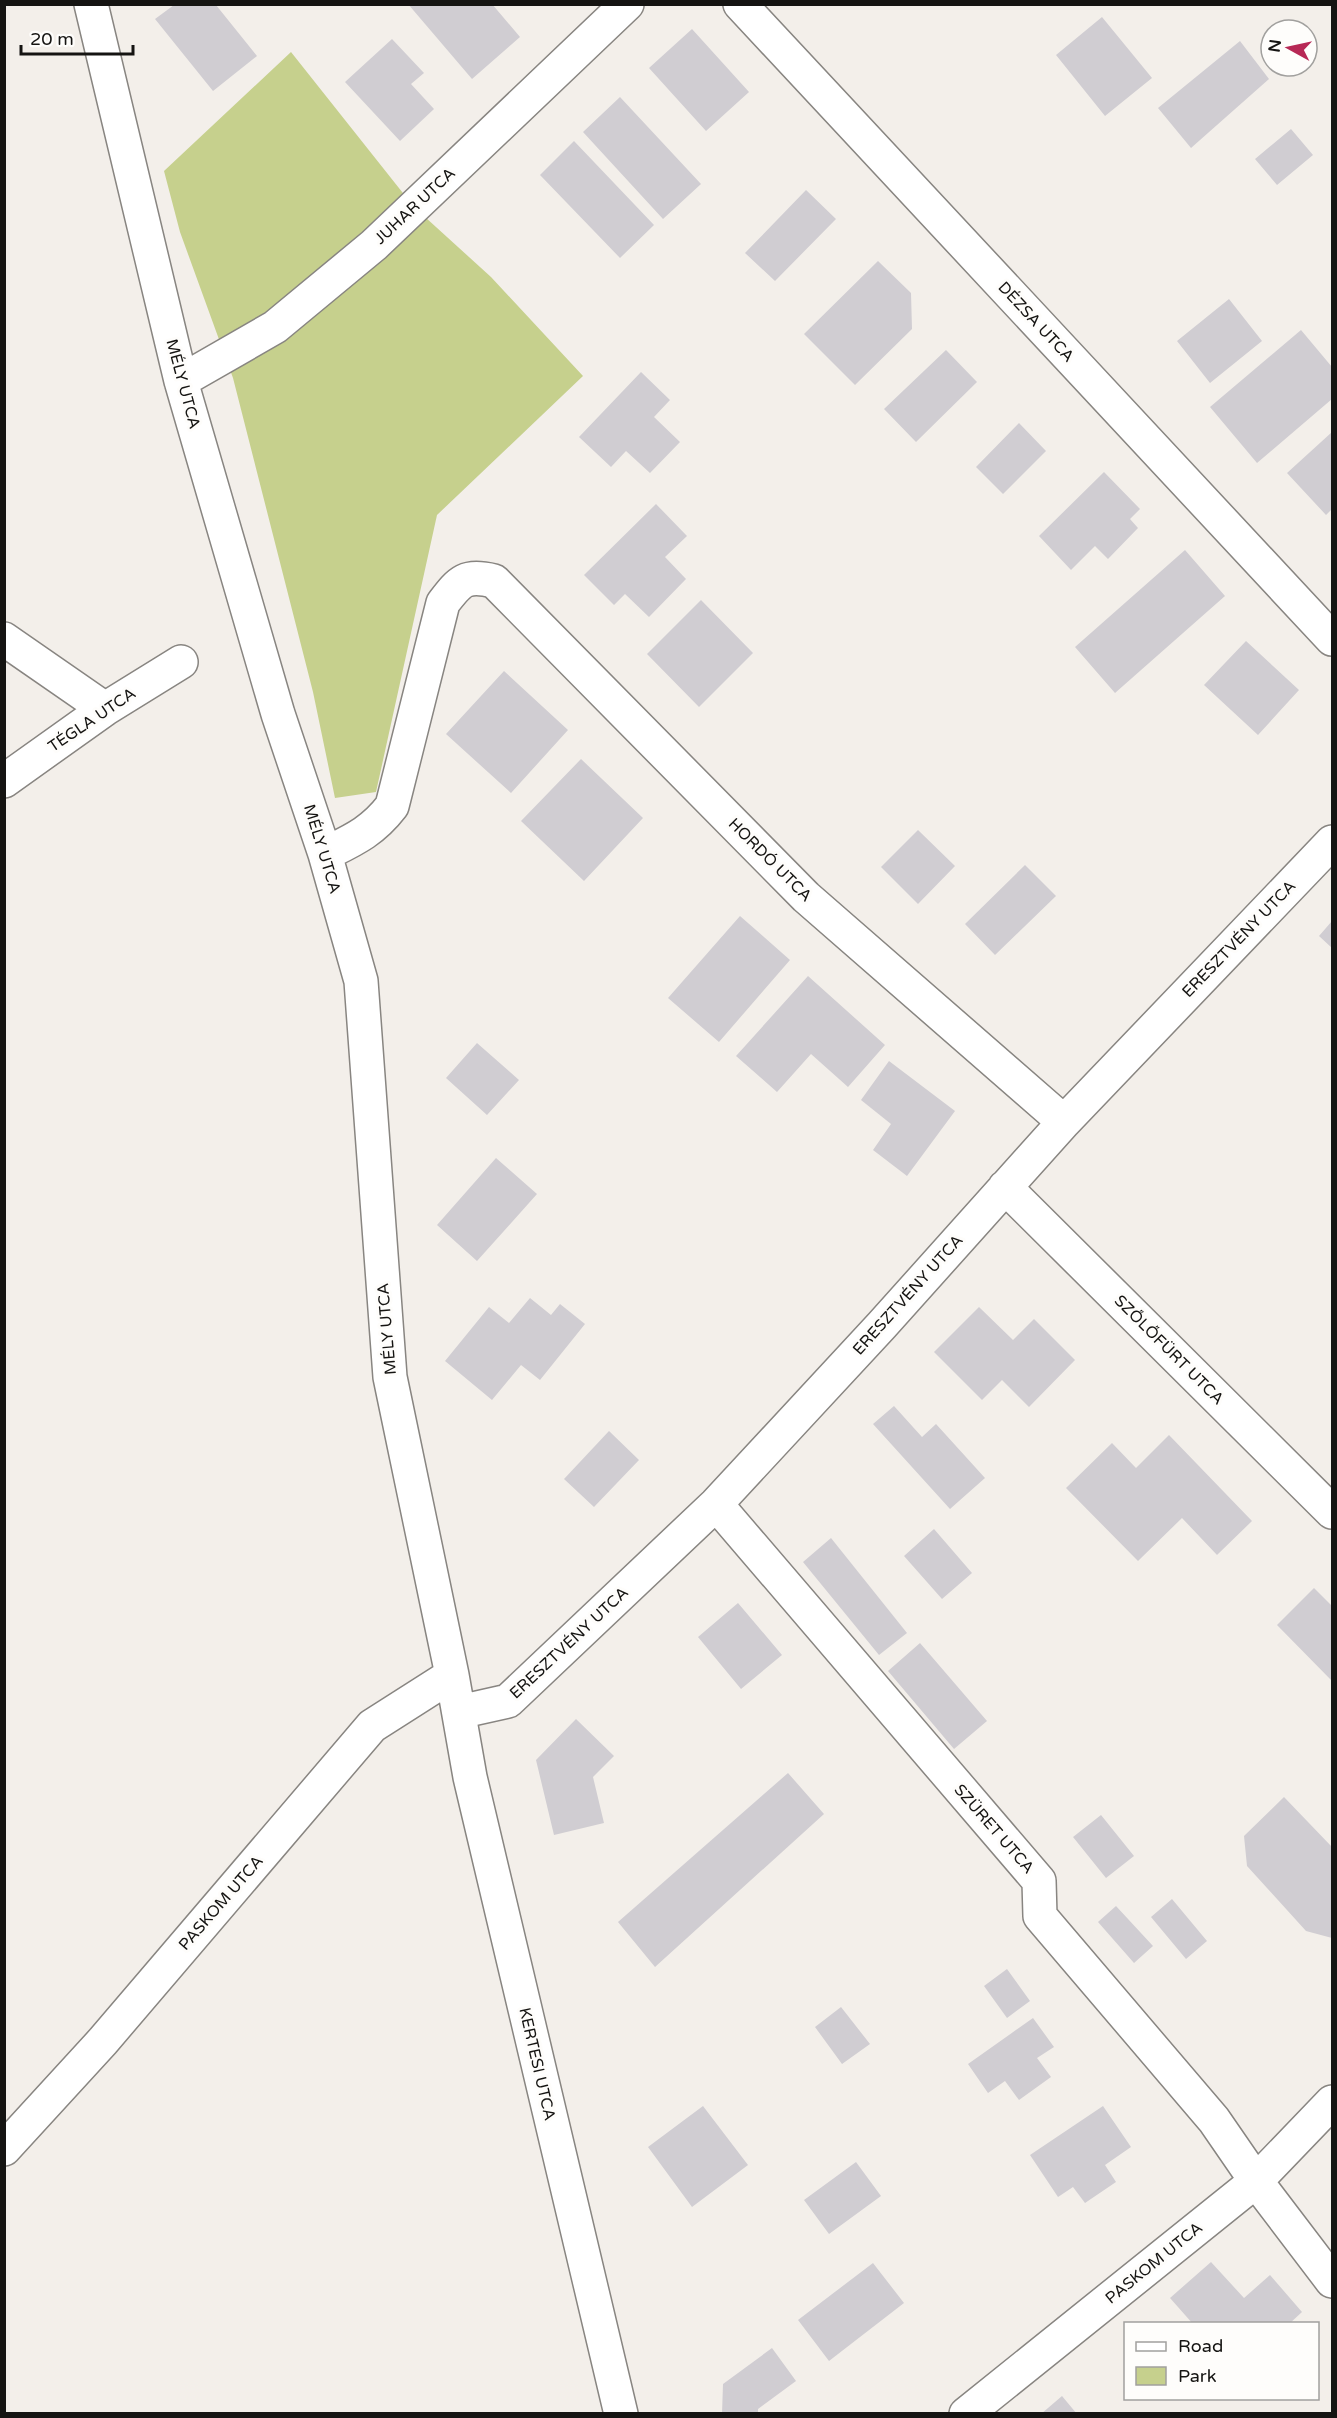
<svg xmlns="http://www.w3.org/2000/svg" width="1337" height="2418" font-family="'Varela Round',sans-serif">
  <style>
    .green { fill: #c6d08d }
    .building { fill: #d0cdd2 }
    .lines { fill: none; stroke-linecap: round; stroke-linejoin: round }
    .minor-casing { stroke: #888581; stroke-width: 36 }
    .minor { stroke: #fff; stroke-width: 33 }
    .labels { text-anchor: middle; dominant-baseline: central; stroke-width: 6; stroke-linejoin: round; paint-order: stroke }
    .street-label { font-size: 16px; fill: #151412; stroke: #fefdfb }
  </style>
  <rect width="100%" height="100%" fill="#f3efea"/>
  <path class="green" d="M291 52 414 207 491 277 583 376 437 515 376 792 335 798 313 692 233 378 180 232 164 171Z"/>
  <path class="building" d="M408 4H492L520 37 472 79Z
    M174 5H216L257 56 213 91 155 19Z
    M1102 17 1152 78 1105 116 1056 55Z
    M692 29 749 92 706 131 649 68Z
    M392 39 424 73 411 84 434 109 400 141 345 82Z
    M1240 41 1269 79 1191 148 1158 108Z
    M620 97 701 184 663 219 583 132Z
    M1291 129 1313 155 1277 185 1255 159Z
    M574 141 654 225 620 258 540 175Z
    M806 190 836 219 775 281 745 253Z
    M878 261 911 293 912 329 855 385 804 334Z
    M1229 299 1262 341 1210 383 1177 341Z
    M1301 330 1332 367V399L1257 463 1210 407Z
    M946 350 977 382 916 442 884 409Z
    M641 372 670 400 654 417 680 442 650 473 626 451 611 467 579 437Z
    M1019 423 1046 451 1003 494 976 467Z
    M1332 432V509L1326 515 1287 473Z
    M1104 472 1140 509 1130 519 1138 528 1108 559 1095 546 1071 570 1039 536Z
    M656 504 687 536 665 557 686 579 649 617 625 594 614 605 584 575Z
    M1185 550 1225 596 1115 693 1075 647Z
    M701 600 753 653 699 707 647 654Z
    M1246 641 1299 690 1258 735 1204 685Z
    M504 671 568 730 511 793 446 734Z
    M581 759 643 818 584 881 521 821Z
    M918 830 955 866 918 904 881 867Z
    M1025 865 1056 896 995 955 965 924Z
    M740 916 790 960 719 1042 668 998Z
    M1332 921V948L1319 936Z
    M808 976 885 1045 848 1087 811 1054 777 1092 736 1056Z
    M477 1043 519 1080 487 1115 446 1078Z
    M889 1061 955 1111 907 1176 873 1150 891 1124 861 1100Z
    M496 1158 537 1194 477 1261 437 1225Z
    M530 1298 551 1315 560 1304 585 1324 540 1380 521 1365 492 1400 445 1361 489 1307 509 1323Z
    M979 1307 1013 1340 1034 1319 1075 1360 1029 1407 1002 1380 982 1400 934 1352Z
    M894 1406 922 1437 936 1424 985 1478 950 1509 873 1424Z
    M609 1431 639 1460 594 1507 564 1479Z
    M1169 1435 1252 1521 1217 1555 1182 1518 1138 1561 1066 1488 1112 1443 1136 1468Z
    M934 1529 972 1573 942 1599 904 1556Z
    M831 1538 907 1633 879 1655 803 1562Z
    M1314 1588 1332 1606V1681L1277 1625Z
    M738 1603 782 1655 741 1689 698 1637Z
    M920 1643 987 1721 954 1749 888 1671Z
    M576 1719 614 1756 593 1777 604 1823 554 1835 536 1760Z
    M788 1773 824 1814 655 1967 618 1922Z
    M1284 1797 1332 1847V1938L1306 1931 1247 1866 1244 1836Z
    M1101 1815 1134 1856 1106 1878 1073 1837Z
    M1172 1899 1207 1941 1186 1959 1151 1917Z
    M1116 1906 1153 1946 1134 1963 1098 1922Z
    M1007 1969 1030 2001 1007 2018 984 1986Z
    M841 2007 870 2044 842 2064 815 2027Z
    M1033 2018 1054 2047 1037 2058 1051 2077 1019 2100 1005 2081 988 2093 968 2064Z
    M703 2106 748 2165 692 2207 648 2147Z
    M1103 2106 1131 2147 1105 2165 1116 2182 1085 2203 1073 2187 1058 2197 1030 2155Z
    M856 2162 881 2196 829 2234 804 2200Z
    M1211 2262 1244 2298 1270 2275 1302 2312 1289 2324H1193L1170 2298Z
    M873 2263 904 2303 829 2361 798 2320Z
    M772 2348 796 2381 758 2409V2414H722L723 2384Z
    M1062 2396 1077 2414H1041Z"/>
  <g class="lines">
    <g class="minor-casing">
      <path id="minor" d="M91 4 181 381 278 714 325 854 361 981 390 1377 452 1675 470 1777 621 2414
        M740 4 1332 639
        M181 381 275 327 374 245 627 4
        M4 639 105 709
        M4 781 105 709 181 662
        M325 854C353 840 372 832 392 806L443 603C460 581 465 574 494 581L806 897 1064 1122
        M1005 1187 1332 1512
        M716 1504 1039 1881 1040 1916 1214 2120 1256 2181 1332 2281
        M459 1712 508 1701 716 1504 882 1325 1064 1122 1332 842
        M4 2149 103 2041 372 1726 452 1675
        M966 2414 1256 2181 1332 2102"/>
    </g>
    <use href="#minor" class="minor"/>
  </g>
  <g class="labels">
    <g class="street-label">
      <text transform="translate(415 206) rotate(-43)">JUHAR UTCA</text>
      <text transform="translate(1036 322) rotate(47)">DÉZSA UTCA</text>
      <text transform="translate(183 384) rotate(75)">MÉLY UTCA</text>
      <text transform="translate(92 720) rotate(-34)">TÉGLA UTCA</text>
      <text transform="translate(322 849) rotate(73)">MÉLY UTCA</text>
      <text transform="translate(770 860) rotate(45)">HORDÓ UTCA</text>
      <text transform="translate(1239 939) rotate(-46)">ERESZTVÉNY UTCA</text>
      <text transform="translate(908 1295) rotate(-48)">ERESZTVÉNY UTCA</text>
      <text transform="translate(387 1329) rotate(-95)">MÉLY UTCA</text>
      <text transform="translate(1169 1350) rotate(45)">SZŐLŐFÜRT UTCA</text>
      <text transform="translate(569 1643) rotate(-43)">ERESZTVÉNY UTCA</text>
      <text transform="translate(994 1829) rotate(49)">SZÜRET UTCA</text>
      <text transform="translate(221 1903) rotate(-49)">PASKOM UTCA</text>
      <text transform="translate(537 2064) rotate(77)">KERTESI UTCA</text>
      <text transform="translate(1154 2263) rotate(-39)">PASKOM UTCA</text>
    </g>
  </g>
  <rect width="1337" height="2418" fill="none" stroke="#151412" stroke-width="12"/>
  <rect x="1124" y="2322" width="195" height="78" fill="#fefdfb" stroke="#a1a09e" stroke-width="1.5"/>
  <rect x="1136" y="2342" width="30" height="9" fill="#ffffff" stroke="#a1a09e" stroke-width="1.5"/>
  <text x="1178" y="2352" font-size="18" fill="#151412">Road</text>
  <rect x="1136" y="2367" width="30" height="18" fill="#c6d08d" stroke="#a1a09e" stroke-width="1.5"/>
  <text x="1178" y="2382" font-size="18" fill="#151412">Park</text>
  <g transform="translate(1289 48) rotate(278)"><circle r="28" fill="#fefdfb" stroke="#a1a09e" stroke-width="1.5"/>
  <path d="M0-4.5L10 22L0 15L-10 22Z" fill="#b72855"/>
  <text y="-9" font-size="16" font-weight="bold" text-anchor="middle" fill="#151412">N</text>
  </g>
  <path d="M21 45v9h112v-9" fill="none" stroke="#151412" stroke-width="3"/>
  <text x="30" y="45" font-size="18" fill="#151412" stroke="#fefdfb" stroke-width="4.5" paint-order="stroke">20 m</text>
</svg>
